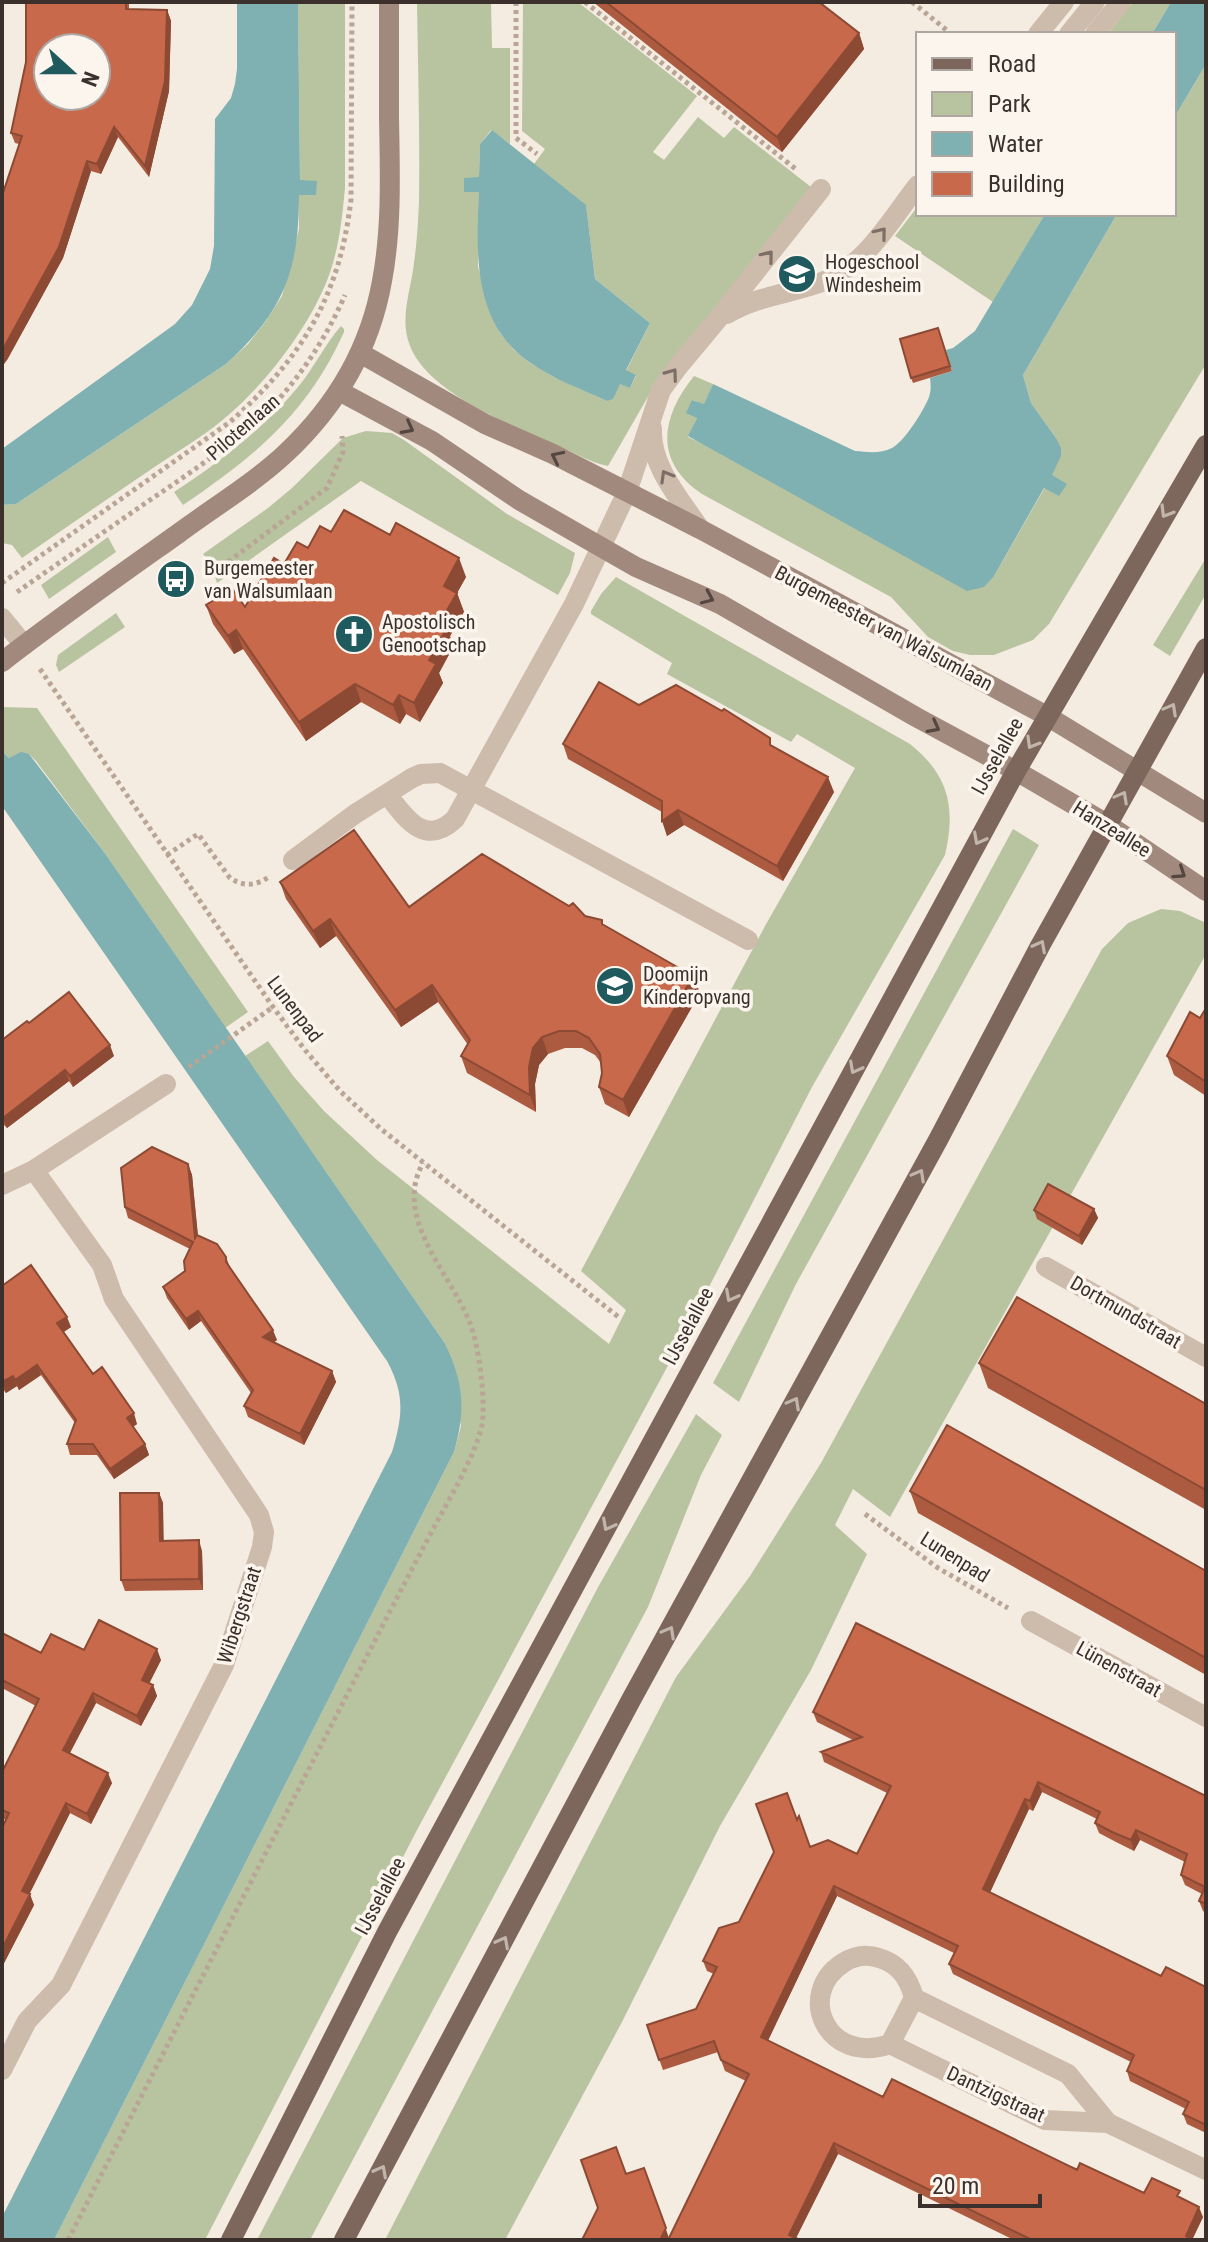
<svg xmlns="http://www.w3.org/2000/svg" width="1208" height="2242" font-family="'Roboto Condensed',sans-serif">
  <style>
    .green { fill: #b8c4a0 }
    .water { fill: #7fb0b2 }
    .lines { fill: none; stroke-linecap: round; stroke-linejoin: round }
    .path { stroke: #b9a596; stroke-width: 5; stroke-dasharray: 4 4; stroke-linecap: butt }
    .lane { stroke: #cdbbac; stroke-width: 20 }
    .street { stroke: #cdbbac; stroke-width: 20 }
    .secondary { stroke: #a18a7d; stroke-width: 20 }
    .primary { stroke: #7d675c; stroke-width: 20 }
    .wall { fill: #ac5a40 }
    .shaded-wall { fill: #8c4a34 }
    .building { fill: #c8694b; stroke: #8c4a34; stroke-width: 2; fill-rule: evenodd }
    .oneway { stroke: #7d6f65 }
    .oneway2 { stroke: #544640 }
    .oneway3 { stroke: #c2b5ac }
    .labels { text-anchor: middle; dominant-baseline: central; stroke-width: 7; stroke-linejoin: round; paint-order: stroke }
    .poi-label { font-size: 20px; fill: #3b302b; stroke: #fbf5ee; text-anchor: start }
    .street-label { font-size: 20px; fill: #3b302b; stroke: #fbf5ee }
  </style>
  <rect width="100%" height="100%" fill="#f4ebe1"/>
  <path class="green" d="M298 2H345V188C342 219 339 249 328 278 310 325 270 378 233 411 209 433 180 450 153 468 109 498 65 528 22 558L12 545 2 543V505L16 504 226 364 248 344 266 321 282 296 299 229V195H316L300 180Z
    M417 2H491L492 48H510V144L491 130 480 144 479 178 465 192 479 191 478 267 500 333 514 350 530 363 552 376 607 401 620 383 630 388 636 376 626 371 650 323 595 279 586 206 534 164 545 149 522 131 523 2H578L697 96 653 152 664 160 698 117 724 138 734 127 811 187 653 388 608 466C591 463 574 452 558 446 514 427 428 393 410 346 399 319 411 290 414 263 417 243 418 222 419 202 420 136 418 69 417 2Z
    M1133 2H1171L1152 34H1108Z
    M1206 64V364L1049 624 1033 640 994 655H970L953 651 928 637 891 597 702 494C653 461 661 417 694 376L713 384 704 405 693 400 697 418 688 437 994 576 1052 475 1056 438 1031 403 1023 375 1117 214H1174V118Z
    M918 206V214H1045L993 302 895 236Z
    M341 326 344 329V332C307 414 255 456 183 505L174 492C219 463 263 429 298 387 314 368 325 344 341 326Z
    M366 431 392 433 404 440 507 514 575 553 570 573 558 595 361 481 217 583 211 564 203 554 268 508 292 488 343 438Z
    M108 537 116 552 49 599 41 585Z
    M1206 558V594L1170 656 1153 645Z
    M616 577 910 744C949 775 956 808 945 855L812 1087 678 1347 417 1830 205 2240H54L454 1452 461 1426 444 1342 245 1056 268 1041 294 1077 324 1111 377 1160 609 1344 626 1310 581 1271 765 926 855 768 797 734 791 742 667 674 672 663 591 614V611L601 594Z
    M116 613 125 627 59 672 56 665 58 655Z
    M2 707 37 708 248 1012 225 1028 104 852 36 761 29 754 9 758 2 751Z
    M1013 829 1039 845 796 1284 739 1402 713 1383Z
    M1161 909 1180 911 1206 923V954L890 1517 853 1489 835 1525 867 1554 811 1670 720 1826 622 2022 505 2240H385L676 1677 750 1576 821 1463 1102 949 1128 923Z
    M696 1414 722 1435 701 1475 648 1607 310 2240H257L597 1589Z"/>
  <path class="water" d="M237 2H298L300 180 317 181 316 195H299C299 272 283 312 226 364L16 504 2 505V449L175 324 192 305 210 269 214 246 215 119 231 98 235 84 237 69Z
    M1171 2H1206V64L1174 118V34H1152Z
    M492 130 586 205 595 279 650 323 626 370 636 375 630 388 620 384 613 399 607 401C581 389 553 379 529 362 473 323 476 254 479 192H464V178L479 177 480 144Z
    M1045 214H1117L1023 375 1031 403 1056 438 1061 448V456L1052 475 1067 484 1059 496 1044 488 994 576 984 587 967 591 688 436 697 418 686 413 692 400 704 404 713 384 855 451C868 452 880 454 892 448 905 441 924 410 929 397 931 391 931 385 930 378L952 371 946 350 953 348 975 331Z
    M2 751 9 758 21 752 29 754 104 852 444 1342C464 1382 466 1409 454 1452L54 2240H2V2217L392 1452C403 1416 405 1394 387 1361L2 806Z"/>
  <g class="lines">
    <path class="path" d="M516 2V138L537 154
      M585 2 797 170
      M912 2 949 32
      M209 576 327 488 343 452 342 436
      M2 583 230 422C302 358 340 296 351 199L352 2
      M17 592C60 562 104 532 147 502 184 477 221 452 255 423 293 389 325 341 345 295
      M40 669 273 1007 305 1050 340 1091 381 1129 621 1319
      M167 855 198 834 230 878C244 887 255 886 269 877
      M189 1067 273 1007
      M865 1514 938 1568 1008 1608
      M68 2240C168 2044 268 1848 369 1652 392 1607 415 1563 439 1518 454 1491 475 1455 482 1425 486 1400 479 1346 470 1323 451 1274 392 1218 423 1163"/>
    <path class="lane" d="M1038 34 1064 2
      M1069 34 1095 2
      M1095 34 1121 2
      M727 314C757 296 790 294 822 282 865 267 891 219 918 185
      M652 428C650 466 680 499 700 529
      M627 492 661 390 677 368 717 320 821 189"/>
    <path class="street" d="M2 618 24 645
      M387 794C405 817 424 848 455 819L574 604 627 492
      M293 860 355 814 412 778 421 774 440 773 748 940
      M2 1185 34 1170 166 1084
      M1046 1267 1206 1357
      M1031 1621 1206 1717
      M914 1998 890 2044C827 2066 795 1994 843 1963 854 1956 867 1954 879 1958 900 1964 909 1979 914 1998L1068 2074 1108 2123 1206 2170
      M890 2044 1045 2120 1108 2123
      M2 2070 27 2021 61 1985 224 1665 262 1547 264 1532 259 1515 114 1299 102 1265 34 1170"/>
    <path class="secondary" d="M360 353 485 424 553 454 700 529 1047 716 1206 813
      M339 391 432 441 519 500 601 547 636 567 720 604 916 717 1016 771 1107 824 1206 891
      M2 662C60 617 120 575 179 533 214 507 254 483 286 453 336 406 370 349 382 281 392 228 390 172 389 118 389 79 389 41 389 2"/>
    <path class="primary" d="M231 2240 387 1932 1016 771 1206 445
      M344 2240 631 1700 938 1140 1040 946 1206 648"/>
  </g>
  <path class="wall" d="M26 2H129V9L167 10 171 21 169 91 149 177 118 137 101 174 91 171 63 258 7 360 19 144 15 143 11 133 26 62Z
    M593 2H819L859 33 864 49 782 152Z
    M938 328 952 371 913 383 911 378Z
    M331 532 466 577 457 593 464 612 450 636 453 647 439 673 443 683 420 722 406 714 400 724 361 702 306 741 243 649 234 654 213 624 206 605 245 607 284 564Z
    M639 705 773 747 834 792 783 881 684 825 667 836 662 812 568 759 563 744Z
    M280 882 409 907 585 916 602 920 604 926 693 976 700 993 629 1117 605 1104 599 1087 602 1073 601 1063 595 1055 582 1048H565L548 1054 539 1065 535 1084 536 1112 467 1073 461 1056 468 1045 438 1002 401 1027 336 936 320 948 286 899Z
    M1206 1008V1096L1174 1075 1167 1056 1200 1018Z
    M29 1023 114 1056 73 1087 69 1081 7 1128 3 1124 2 1125V1040Z
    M188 1164 192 1175 198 1235 226 1257 230 1267 277 1340 274 1342 332 1371 336 1382 304 1445 248 1417 244 1406 251 1393 201 1321 189 1330 167 1298 163 1287 185 1271 190 1249 128 1218 125 1207Z
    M1094 1209 1098 1218 1082 1245 1037 1219 1034 1210Z
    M2 1286 71 1327 63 1332 93 1374 137 1424 133 1427 145 1444 149 1455 114 1479 97 1455H70L67 1444 75 1423 41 1375 19 1390 17 1386 6 1393 2 1388Z
    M979 1363 1206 1404V1510L988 1388Z
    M910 1491 1206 1571V1675L918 1513Z
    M159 1493 163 1503V1541L202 1551 203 1590 125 1591 121 1580Z
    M2 1633 41 1653 84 1650 161 1660 149 1683 153 1685 157 1696 141 1726 96 1703 70 1753 112 1783 91 1824 70 1813 29 1894 34 1905 2 1967 6 1820 2 1818V1772L36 1706 2 1688Z
    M813 1712 1206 1796V1913L1203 1911 1199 1901 1202 1894 1185 1885 1181 1875 1185 1862 1140 1840 1134 1851 1116 1842 1099 1833 1095 1823 1097 1819 1042 1792 1033 1811 1029 1809 990 1892 1161 1976 1206 1987V2133L1187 2124 1183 2114 1186 2109 1130 2081 1127 2071 1131 2062 953 1974 949 1964 954 1953 837 1896 768 2040 883 2097 1144 2193 1183 2199 1203 2217 1192 2240H1014L838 2154 796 2238 582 2240 626 2174 644 2168 669 2238 746 2081 725 2071 718 2052 663 2070 647 2025 696 2009 714 1974 707 1971 703 1961 739 1922 797 1820 810 1847 857 1854 887 1793 824 1762 821 1752 853 1740 817 1722Z"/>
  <path class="shaded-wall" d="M167 10 171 21 169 91 149 177 145 166Z
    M859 33 864 49 782 152 777 137Z
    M114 127 118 137 101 174 97 164Z
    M87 161 91 171 63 258 7 360 2 367V351Z
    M459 558 466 577 457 593 464 612 450 636 453 647 439 673 443 683 420 722 414 703 429 660 439 624 444 586Z
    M236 630 243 649 234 654 228 636Z
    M355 684 361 702 306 741 299 722Z
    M399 695 406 714 400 724 393 705Z
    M828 777 834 792 783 881 777 866Z
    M678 810 684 825 667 836 662 821Z
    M330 919 336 936 320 948 313 931Z
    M693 976 700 993 629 1117 623 1100Z
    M432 985 438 1002 401 1027 395 1010Z
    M542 1037 548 1054 539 1065 535 1084 536 1112 530 1095 529 1067 533 1048Z
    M110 1045 114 1056 73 1087 70 1076Z
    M65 1070 69 1081 7 1128 3 1118Z
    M188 1164 192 1175 199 1249 195 1238Z
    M1094 1209 1098 1218 1082 1245 1079 1236Z
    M198 1311 201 1321 189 1330 186 1319Z
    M67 1317 71 1327 61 1334 57 1323Z
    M273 1330 277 1340 267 1347 263 1337Z
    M37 1365 41 1375 19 1390 15 1380Z
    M332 1371 336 1382 304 1445 300 1434Z
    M13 1376 17 1386 6 1393 2 1382Z
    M134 1413 137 1424 131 1428 127 1418Z
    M145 1444 149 1455 114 1479 110 1469Z
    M159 1493 163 1503 164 1551 160 1541Z
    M199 1540 202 1551 203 1590 199 1579Z
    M157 1649 161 1660 146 1690 142 1680Z
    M153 1685 157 1696 141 1726 137 1716Z
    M93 1693 96 1703 66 1760 63 1750Z
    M108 1773 112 1783 91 1824 87 1814Z
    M1038 1782 1042 1792 1033 1811 1030 1801Z
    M1025 1799 1029 1809 987 1899 983 1889Z
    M66 1803 70 1813 26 1901 22 1891Z
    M1136 1830 1140 1840 1134 1851 1131 1840Z
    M834 1886 837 1896 765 2047 761 2037Z
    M30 1894 34 1905 2 1967V1949Z
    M834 2143 838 2154 795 2240 789 2235Z
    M644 2168 669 2239V2240H660Z
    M1199 2207 1203 2217 1192 2240H1187L1186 2236Z"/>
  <path class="building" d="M26 2H126V9L167 10 165 81 145 166 114 127 97 164 87 161 59 247 2 351V196L22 136 11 133 26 62ZM48 48H96V96H48Z
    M606 2H819L859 33 777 137Z
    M938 328 950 366 911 378 900 339Z
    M344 510 390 535 396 523 459 558 444 586 457 593 439 624 447 628 429 660 436 664 414 703 399 695 393 705 355 684 299 722 236 630 228 636 206 605 232 588 245 607 274 558 284 564 297 542 308 548 320 526 331 532Z
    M599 682 639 705 676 685 722 711 724 709 770 738V745L828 777 777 866 678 810 662 821V801L563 744Z
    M354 830 409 907 482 854 569 906 573 903 585 916 602 920V924L693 976 623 1100 599 1087 602 1073 600 1054 589 1038 576 1031H559L542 1037 533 1048 529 1067 530 1095 461 1056 470 1040 432 985 395 1010 330 919 313 931 280 882Z
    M69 992 110 1045 70 1076 65 1070 3 1118 2 1040 27 1021 29 1023Z
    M1206 1008V1082L1167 1056 1190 1012 1200 1018Z
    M152 1147 188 1164 195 1238 197 1235 217 1244 226 1257V1262L273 1330 263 1337 332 1371 300 1434 244 1406 253 1390 198 1311 186 1319 163 1287 185 1271 184 1261 193 1242 125 1207 121 1168Z
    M1048 1184 1094 1209 1079 1236 1034 1210Z
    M31 1265 67 1317 57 1323 93 1374 102 1367 134 1413 127 1418 145 1444 110 1469 93 1444H67L76 1420 37 1365 15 1380 13 1376 2 1382V1286Z
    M1017 1297 1206 1404V1490L979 1363Z
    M947 1425 1206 1571V1658L910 1491Z
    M120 1493H159L160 1541 199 1540V1579L121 1580Z
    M99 1620 157 1649 142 1680 153 1685 137 1716 93 1693 63 1750 108 1773 87 1814 66 1803 22 1891 30 1894 2 1949V1828L9 1813 2 1810V1772L39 1699 2 1680V1633L41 1653 51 1634 84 1650Z
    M856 1623 1206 1796V1904L1199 1901 1205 1887 1181 1875 1187 1854 1136 1830 1131 1840 1112 1832 1095 1823 1100 1812 1038 1782 1030 1801 1025 1799 983 1889 1161 1976 1166 1967 1206 1987V2125L1183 2114 1189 2102 1127 2071 1134 2055 949 1964 958 1946 834 1886 761 2037 883 2097 892 2079 1077 2170 1080 2163 1144 2193 1152 2178 1180 2191 1177 2196 1199 2207 1186 2236 1190 2238V2240H1032L834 2143 789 2235 800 2240H668L749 2074 721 2060 714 2041 659 2060 647 2025 696 2009 717 1967 703 1961 719 1928 739 1922 774 1852 756 1804 787 1793 797 1820 799 1816 810 1847 828 1840 857 1854 891 1786 821 1752 862 1737 813 1712Z
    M616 2147 626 2174 644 2168 666 2228 660 2240H582L598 2208 581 2160Z"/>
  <defs><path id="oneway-chevron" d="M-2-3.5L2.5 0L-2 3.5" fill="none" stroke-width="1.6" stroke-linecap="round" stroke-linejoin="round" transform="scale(2)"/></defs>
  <g class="oneway">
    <use href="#oneway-chevron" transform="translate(881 233) rotate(-51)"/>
    <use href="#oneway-chevron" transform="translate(768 256) rotate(-51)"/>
    <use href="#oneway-chevron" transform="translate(672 374) rotate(-54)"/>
    <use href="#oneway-chevron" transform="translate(666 476) rotate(-120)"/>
  </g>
  <g class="oneway2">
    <use href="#oneway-chevron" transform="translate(408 428) rotate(28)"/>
    <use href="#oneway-chevron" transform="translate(557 457) rotate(-154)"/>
    <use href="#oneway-chevron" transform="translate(708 598) rotate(24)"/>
    <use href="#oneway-chevron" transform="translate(934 727) rotate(28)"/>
    <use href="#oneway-chevron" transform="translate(1180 873) rotate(34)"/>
  </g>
  <g class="oneway3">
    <use href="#oneway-chevron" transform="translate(1166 512) rotate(121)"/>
    <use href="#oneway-chevron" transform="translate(1171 709) rotate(-61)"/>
    <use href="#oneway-chevron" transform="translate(1032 743) rotate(120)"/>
    <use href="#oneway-chevron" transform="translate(1122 797) rotate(-61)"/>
    <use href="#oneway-chevron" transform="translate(979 839) rotate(118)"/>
    <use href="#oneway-chevron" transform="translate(1040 946) rotate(-62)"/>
    <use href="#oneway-chevron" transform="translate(855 1068) rotate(118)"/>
    <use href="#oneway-chevron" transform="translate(919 1175) rotate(-61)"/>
    <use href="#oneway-chevron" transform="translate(731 1296) rotate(118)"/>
    <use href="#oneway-chevron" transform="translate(794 1403) rotate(-61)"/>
    <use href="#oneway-chevron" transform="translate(608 1525) rotate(118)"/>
    <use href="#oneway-chevron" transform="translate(669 1632) rotate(-61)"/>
    <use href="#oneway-chevron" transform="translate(503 1942) rotate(-62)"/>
    <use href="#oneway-chevron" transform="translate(381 2171) rotate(-62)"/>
  </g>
  <defs>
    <g id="university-disc" transform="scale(2)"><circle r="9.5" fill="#1f5a5e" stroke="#fbf5ee"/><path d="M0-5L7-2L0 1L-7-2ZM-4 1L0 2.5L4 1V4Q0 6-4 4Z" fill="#fff"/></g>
    <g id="bus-disc" transform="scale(2)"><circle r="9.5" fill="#1f5a5e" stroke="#fbf5ee"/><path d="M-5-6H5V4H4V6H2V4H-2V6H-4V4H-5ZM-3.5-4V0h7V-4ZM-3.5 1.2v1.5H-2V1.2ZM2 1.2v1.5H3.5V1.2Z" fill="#fff"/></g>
    <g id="church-disc" transform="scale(2)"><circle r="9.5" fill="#1f5a5e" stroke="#fbf5ee"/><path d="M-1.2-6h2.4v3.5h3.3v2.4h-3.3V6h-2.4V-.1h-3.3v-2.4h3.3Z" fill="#fff"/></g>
    <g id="school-disc" transform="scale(2)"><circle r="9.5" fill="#1f5a5e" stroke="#fbf5ee"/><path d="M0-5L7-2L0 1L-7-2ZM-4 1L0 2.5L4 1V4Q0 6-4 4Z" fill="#fff"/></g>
  </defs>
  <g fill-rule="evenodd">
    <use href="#university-disc" x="797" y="274"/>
    <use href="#bus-disc" x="176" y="579"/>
    <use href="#church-disc" x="354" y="634"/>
    <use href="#school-disc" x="615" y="986"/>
  </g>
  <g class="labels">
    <g class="poi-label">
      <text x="825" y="262">Hogeschool<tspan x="825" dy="23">Windesheim</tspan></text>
      <text x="204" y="568">Burgemeester<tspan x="204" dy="23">van Walsumlaan</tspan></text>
      <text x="382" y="622">Apostolisch<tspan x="382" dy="23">Genootschap</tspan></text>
      <text x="643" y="974">Doomijn<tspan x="643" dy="23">Kinderopvang</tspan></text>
    </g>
    <g class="street-label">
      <text transform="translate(243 427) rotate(-41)">Pilotenlaan</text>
      <text transform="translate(884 628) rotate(28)">Burgemeester van Walsumlaan</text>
      <text transform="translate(997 756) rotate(-61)">IJsselallee</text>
      <text transform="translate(1112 829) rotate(32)">Hanzeallee</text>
      <text transform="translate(295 1009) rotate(53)">Lunenpad</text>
      <text transform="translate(1126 1312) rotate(30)">Dortmundstraat</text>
      <text transform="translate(688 1326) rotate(-62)">IJsselallee</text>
      <text transform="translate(955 1557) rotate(32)">Lunenpad</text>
      <text transform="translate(239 1615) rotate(-72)">Wibergstraat</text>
      <text transform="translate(1119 1669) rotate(29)">Lünenstraat</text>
      <text transform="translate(380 1896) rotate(-62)">IJsselallee</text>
      <text transform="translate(996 2094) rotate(25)">Dantzigstraat</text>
    </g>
  </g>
  <rect width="1208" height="2242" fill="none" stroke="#3b302b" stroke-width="8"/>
  <rect x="916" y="32" width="260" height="184" fill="#fbf5ee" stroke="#aea6a0" stroke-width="2"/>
  <rect x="932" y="58" width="40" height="12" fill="#7d675c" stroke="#aea6a0" stroke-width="2"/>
  <text x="988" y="72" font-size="24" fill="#3b302b">Road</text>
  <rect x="932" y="92" width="40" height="24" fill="#b8c4a0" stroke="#aea6a0" stroke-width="2"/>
  <text x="988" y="112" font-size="24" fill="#3b302b">Park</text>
  <rect x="932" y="132" width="40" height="24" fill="#7fb0b2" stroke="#aea6a0" stroke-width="2"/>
  <text x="988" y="152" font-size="24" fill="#3b302b">Water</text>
  <rect x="932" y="172" width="40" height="24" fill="#c8694b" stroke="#aea6a0" stroke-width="2"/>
  <text x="988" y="192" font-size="24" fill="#3b302b">Building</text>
  <g transform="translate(72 72) rotate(111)"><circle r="38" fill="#fbf5ee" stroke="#aea6a0" stroke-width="2"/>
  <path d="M0-6L14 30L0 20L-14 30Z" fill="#1f5a5e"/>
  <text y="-12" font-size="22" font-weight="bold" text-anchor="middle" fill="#3b302b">N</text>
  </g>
  <path d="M920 2194v12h120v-12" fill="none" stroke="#3b302b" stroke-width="4"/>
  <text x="932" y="2194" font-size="24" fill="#3b302b" stroke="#fbf5ee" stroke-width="6" paint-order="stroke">20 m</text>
</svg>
